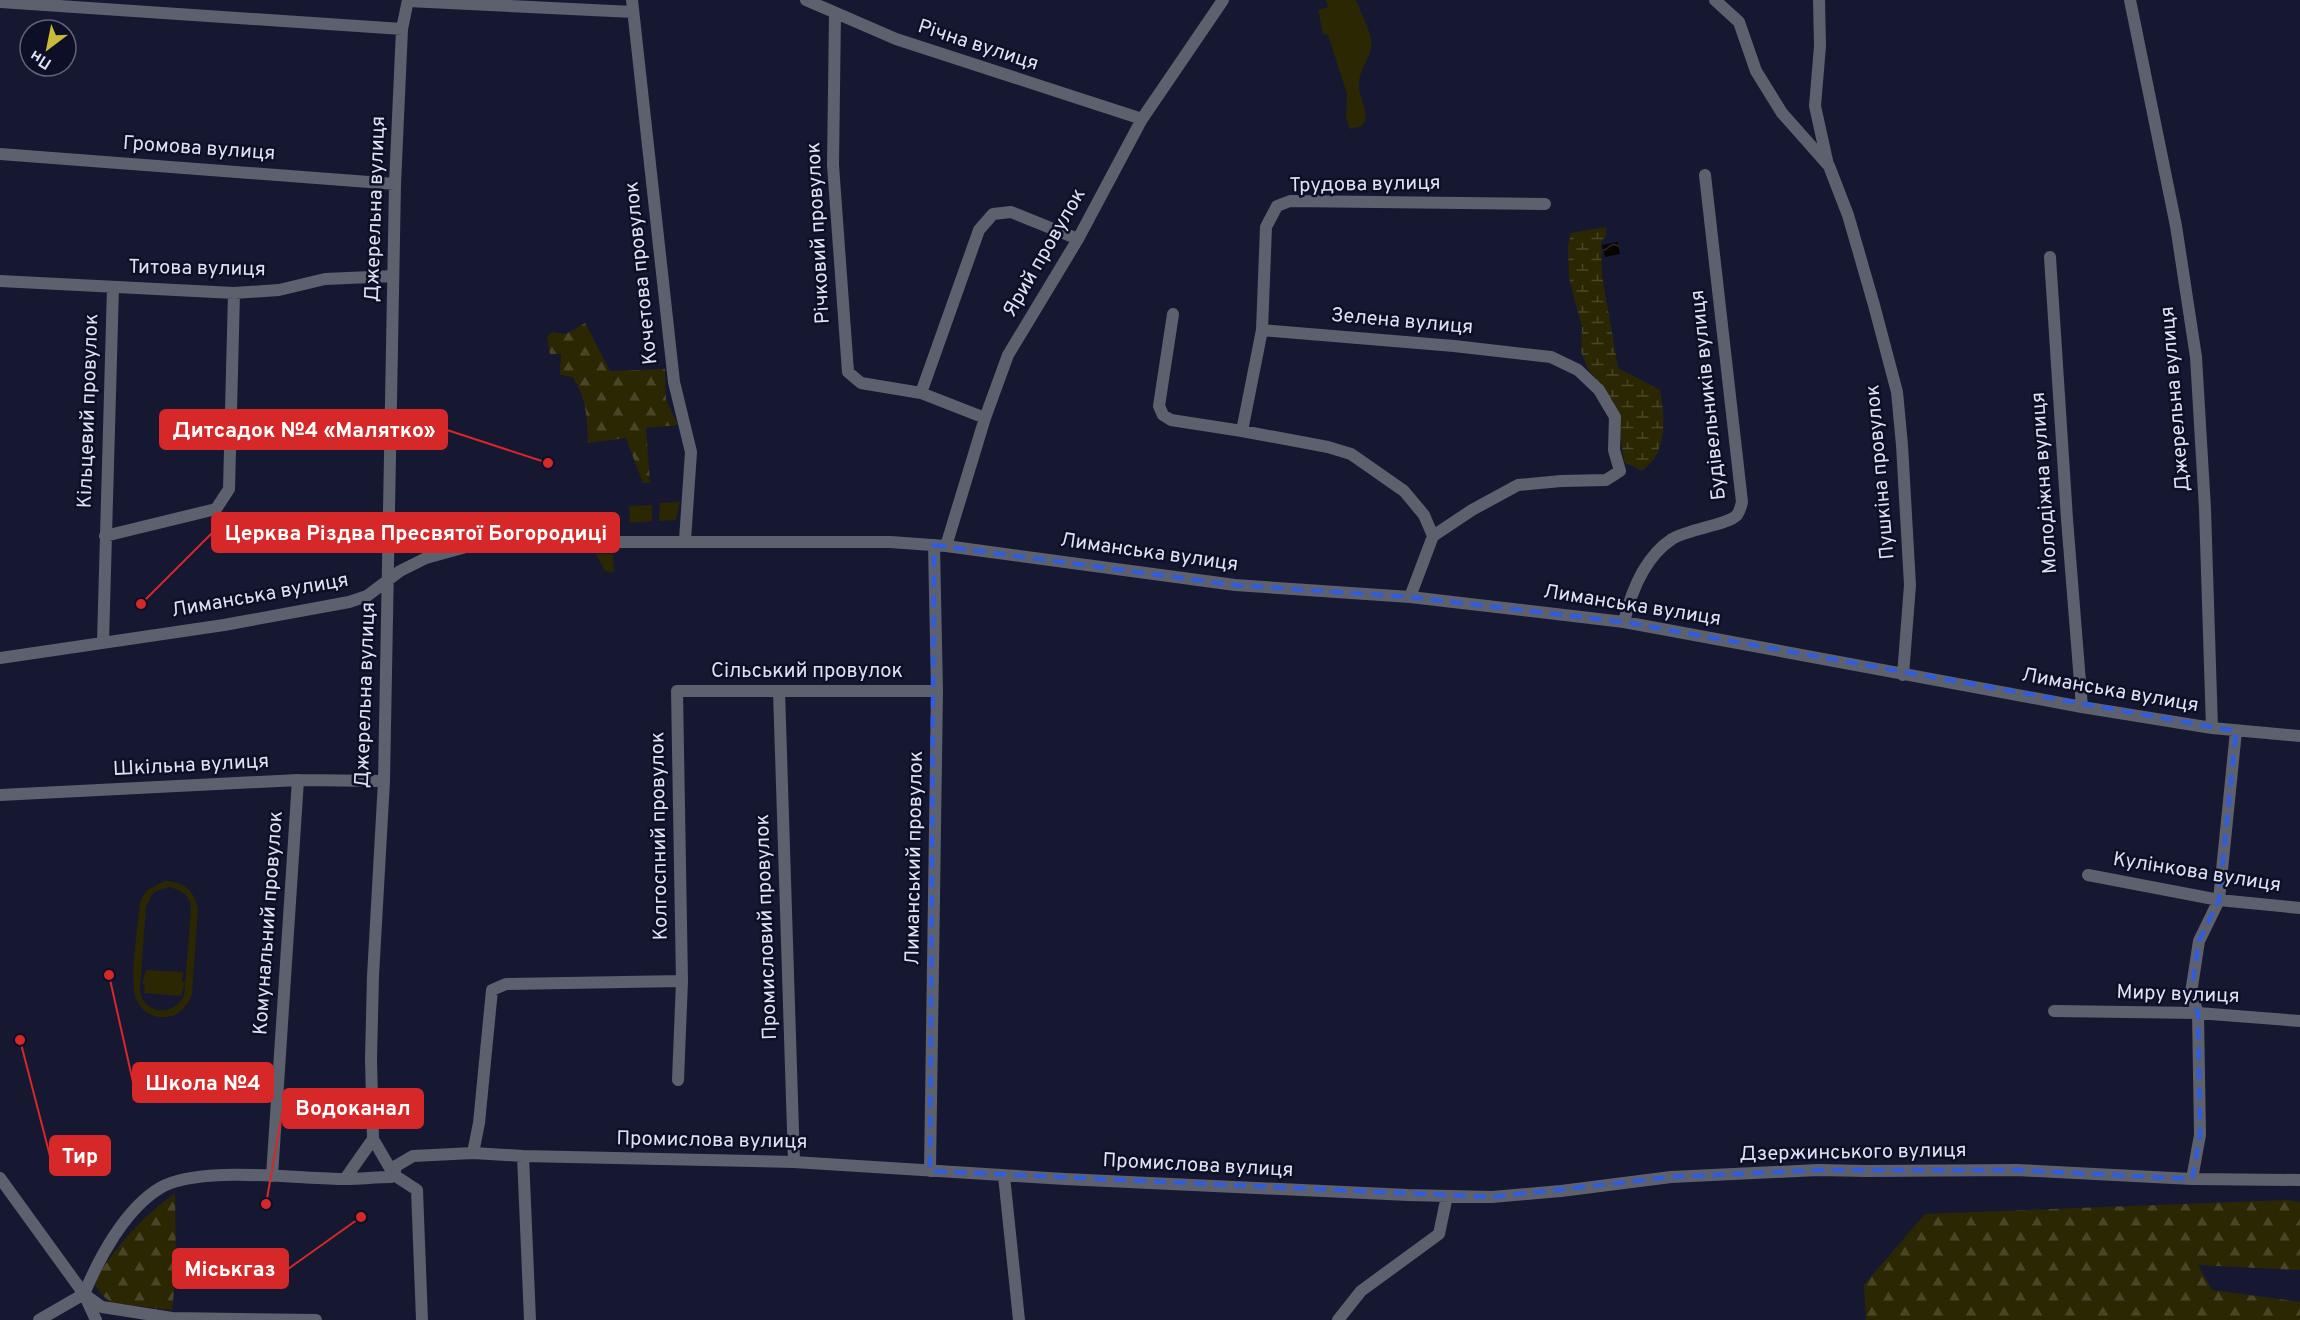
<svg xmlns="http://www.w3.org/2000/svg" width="2300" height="1320" font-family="Overpass,sans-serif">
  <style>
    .grass { fill: #2b2703; fill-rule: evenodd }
    .forest { fill: url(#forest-firs) }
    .wetland { fill: url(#wetland-marsh) }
    .water { fill: url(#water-waves) }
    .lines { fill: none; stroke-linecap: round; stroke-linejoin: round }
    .minor { stroke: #5d606d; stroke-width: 12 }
    .marked { fill: none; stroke: #305ddb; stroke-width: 4.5; stroke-dasharray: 12 8; stroke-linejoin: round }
    .labels { text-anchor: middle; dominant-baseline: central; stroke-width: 5; stroke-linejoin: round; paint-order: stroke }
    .street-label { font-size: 20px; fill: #dee2f3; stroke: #0d0f27 }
    .leader { fill: none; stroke: #d62828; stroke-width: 2 }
    .callout-dot { fill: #d62828; stroke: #0d0f27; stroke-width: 2 }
    .callout { fill: #d62828; stroke: #d62828; stroke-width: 2 }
    .callout-label { font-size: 21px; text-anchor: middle; font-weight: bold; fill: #fff }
  </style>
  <defs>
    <pattern id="forest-firs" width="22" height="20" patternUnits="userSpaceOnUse" patternTransform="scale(1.5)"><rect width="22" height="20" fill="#2b2703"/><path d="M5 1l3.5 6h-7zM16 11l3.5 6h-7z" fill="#494628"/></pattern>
    <pattern id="wetland-marsh" width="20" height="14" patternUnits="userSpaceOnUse" patternTransform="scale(1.5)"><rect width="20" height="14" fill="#2b2703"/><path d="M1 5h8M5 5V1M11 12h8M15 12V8" fill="none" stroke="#494628"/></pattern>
    <pattern id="water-waves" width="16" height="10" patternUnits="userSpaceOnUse" patternTransform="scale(1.5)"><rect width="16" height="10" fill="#090400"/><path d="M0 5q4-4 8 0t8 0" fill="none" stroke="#2c2826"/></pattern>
  </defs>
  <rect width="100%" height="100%" fill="#161831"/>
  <path class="grass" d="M1326 0H1356C1361 12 1368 26 1371 39 1375 55 1358 66 1359 87 1359 101 1372 113 1362 126L1350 129 1346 117 1347 94 1328 35 1323 34 1318 10 1328 7Z
    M680 502 676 520 659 521 660 503Z
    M652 505V521L630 523 629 506Z
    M596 554H613L614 571 612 573 605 571Z
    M165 881C183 881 195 891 198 909L192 994C188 1006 179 1016 166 1017 152 1019 138 1009 135 995 130 977 138 924 140 902L147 890ZM169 887C181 890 191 896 191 909L184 996C172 1018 141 1014 140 988L146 906 154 892Z
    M146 970 183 972 182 981 185 982 181 996 144 993 145 985 142 984Z"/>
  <path class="forest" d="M585 323 610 371 665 369 666 400 678 425 646 428 650 483H643L626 438 588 443C587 416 587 401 573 377L560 375 561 354H550L547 337 552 332 566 334Z
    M175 1193 176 1272 172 1310 112 1303 102 1295 95 1285 97 1277C117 1245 144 1215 175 1193Z
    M2287 1200 2300 1202V1270L2198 1265 2212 1290 2300 1302V1320H1866L1864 1285 1925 1214Z"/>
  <path class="wetland" d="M1606 227V236L1601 242 1602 275 1618 368 1660 390C1665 418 1668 452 1642 471L1624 462 1618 419 1613 401 1588 369 1581 352 1582 327 1569 278 1568 245 1571 233Z"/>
  <path class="water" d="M1618 242 1620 254 1605 257 1602 245Z"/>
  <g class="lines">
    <path class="minor" d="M408 0 402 29 395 184 384 781 373 976 371 1059 373 1139 394 1175 417 1190 422 1320
      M632 0 674 382 691 452 685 540
      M806 0 896 39 1142 119
      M1715 0 1739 22 1756 71 1782 113 1829 166 1848 215 1874 305 1897 392 1902 445 1910 585 1903 675
      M1819 0 1820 46 1815 106 1828 165
      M2130 0 2176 226 2196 357 2205 509 2212 728
      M408 1 633 12
      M0 2 402 29
      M835 14 833 165 848 372 861 383 921 393 985 418
      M0 154 395 184
      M2050 257 2067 519 2082 707
      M0 281 234 293 279 290 325 279 393 276
      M1173 314 1159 406 1163 415 1171 420 1242 431 1328 447 1351 454 1404 491 1424 515 1433 536 1472 510 1518 485 1561 481 1606 480 1620 471 1614 450 1615 417 1599 390 1578 370 1551 357 1454 346 1262 330 1242 431
      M1262 330 1266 227 1277 206 1290 201 1545 204
      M921 393 979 230 993 214 1011 212 1078 239
      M105 536 216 509 229 489 234 293
      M946 546 985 418 1008 355 1078 239 1142 119 1223 0
      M1410 597 1433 536
      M1624 622C1631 592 1645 557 1672 539 1688 529 1728 525 1737 515 1740 511 1741 506 1742 502L1705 175
      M103 642 113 287
      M0 658 224 625 349 602 367 596 400 571 426 558 466 547 513 542H890L946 546 1235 585 1410 597 1624 622 2082 707 2212 728 2300 736
      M779 691 794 1162
      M0 795 298 780 384 781
      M2088 875 2219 900 2300 908
      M2054 1011 2198 1013 2300 1021
      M678 1080 682 981 677 691H937
      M473 1153 479 1123 492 990 506 984 682 981
      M523 1156 530 1320
      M930 1171 937 691 934 545
      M272 1176 298 780
      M1004 1176 1019 1320
      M0 1178 84 1294 96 1320
      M345 1179 373 1139
      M2192 1179 2200 1135 2198 1013 2191 993 2199 941 2219 900 2236 731
      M84 1294C99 1258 125 1209 160 1188 198 1165 299 1179 345 1179 361 1179 376 1177 391 1177L394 1175 396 1166 413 1156 473 1153 523 1156 794 1162 1065 1179 1408 1195 1492 1197 1561 1191 1671 1177 1818 1170 1867 1171 2017 1170 2192 1179 2300 1180
      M84 1294 102 1307 172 1318 316 1320
      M39 1320 84 1294
      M1338 1320 1361 1291 1439 1234 1447 1196"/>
  </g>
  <path class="marked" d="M934 545 1235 585 1410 597 1624 622 2236 731 2219 900 2199 941 2191 993 2198 1013 2200 1135 2192 1179 2017 1170H1818L1671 1177 1492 1197 930 1171Z"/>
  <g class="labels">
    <g class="street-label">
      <text transform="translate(978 46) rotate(18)">Річна вулиця</text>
      <text transform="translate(199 149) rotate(4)">Громова вулиця</text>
      <text transform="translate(1365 185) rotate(-1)">Трудова вулиця</text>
      <text transform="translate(376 209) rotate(-88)">Джерельна вулиця</text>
      <text transform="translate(819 233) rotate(-93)">Річковий провулок</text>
      <text transform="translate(1045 253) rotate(-60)">Ярий провулок</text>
      <text transform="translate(197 269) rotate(1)">Титова вулиця</text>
      <text transform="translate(642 273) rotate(-96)">Кочетова провулок</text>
      <text transform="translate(1402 322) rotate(5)">Зелена вулиця</text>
      <text transform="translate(1709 395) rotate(-96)">Будівельників вулиця</text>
      <text transform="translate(2176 399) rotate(-95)">Джерельна вулиця</text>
      <text transform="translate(89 411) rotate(-88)">Кільцевий провулок</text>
      <text transform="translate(1881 472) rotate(-95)">Пушкіна провулок</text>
      <text transform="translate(2045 483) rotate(-94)">Молодіжна вулиця</text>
      <text transform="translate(1149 553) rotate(8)">Лиманська вулиця</text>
      <text transform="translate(260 596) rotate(-10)">Лиманська вулиця</text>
      <text transform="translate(1632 606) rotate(9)">Лиманська вулиця</text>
      <text x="807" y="672">Сільський провулок</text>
      <text transform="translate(2110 691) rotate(10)">Лиманська вулиця</text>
      <text transform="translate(366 695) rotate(-88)">Джерельна вулиця</text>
      <text transform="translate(191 766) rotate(-3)">Шкільна вулиця</text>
      <text transform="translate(660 836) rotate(-91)">Колгоспний провулок</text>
      <text transform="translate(915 858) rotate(-89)">Лиманський провулок</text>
      <text transform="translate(2197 873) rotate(9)">Кулінкова вулиця</text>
      <text transform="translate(269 923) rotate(-86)">Комунальний провулок</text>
      <text transform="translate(767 927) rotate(-92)">Промисловий провулок</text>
      <text transform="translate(2178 995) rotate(2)">Миру вулиця</text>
      <text transform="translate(712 1141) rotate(1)">Промислова вулиця</text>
      <text transform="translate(1853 1153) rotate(-1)">Дзержинського вулиця</text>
      <text transform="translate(1198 1166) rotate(3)">Промислова вулиця</text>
    </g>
  </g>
  <path class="leader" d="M548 463L447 430M141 604L212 533M109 975L133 1082M266 1204L283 1108M20 1040L50 1156M361 1217L288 1269"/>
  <g class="callout-dot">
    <circle cx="548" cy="463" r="6"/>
    <circle cx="141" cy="604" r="6"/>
    <circle cx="109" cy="975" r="6"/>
    <circle cx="266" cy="1204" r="6"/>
    <circle cx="20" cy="1040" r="6"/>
    <circle cx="361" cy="1217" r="6"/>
  </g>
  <g class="callout">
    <rect x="160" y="410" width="287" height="39" rx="6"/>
    <rect x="212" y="513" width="407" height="39" rx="6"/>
    <rect x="133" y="1063" width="140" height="39" rx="6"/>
    <rect x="283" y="1089" width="140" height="39" rx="6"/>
    <rect x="50" y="1136" width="60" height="39" rx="6"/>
    <rect x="173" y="1249" width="115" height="39" rx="6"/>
  </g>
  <g class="callout-label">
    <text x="304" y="437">Дитсадок №4 «Малятко»</text>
    <text x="416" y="540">Церква Різдва Пресвятої Богородиці</text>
    <text x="203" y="1090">Школа №4</text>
    <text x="353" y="1115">Водоканал</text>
    <text x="80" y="1163">Тир</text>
    <text x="230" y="1276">Міськгаз</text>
  </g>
  <g transform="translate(48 48) rotate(212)"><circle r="28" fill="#0d0f27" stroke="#616379" stroke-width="1.5"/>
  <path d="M0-4.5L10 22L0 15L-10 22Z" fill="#c9ba3a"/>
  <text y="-9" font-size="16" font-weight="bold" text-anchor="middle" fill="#dee2f3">Пн</text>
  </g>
</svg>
